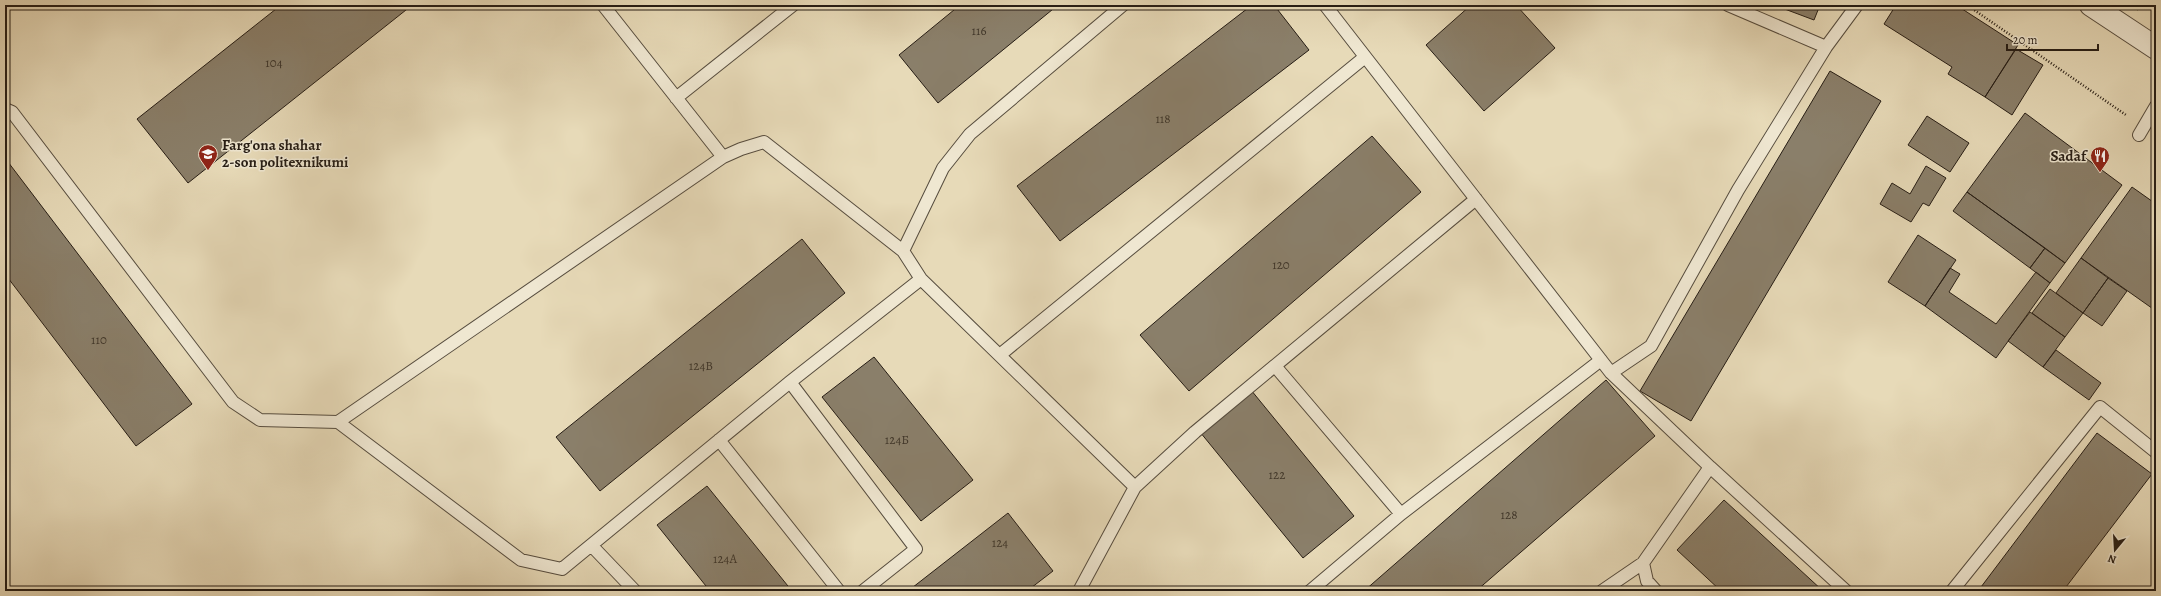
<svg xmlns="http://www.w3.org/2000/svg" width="2161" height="596" font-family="Alegreya,serif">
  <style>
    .building { fill: #8a7f6a; stroke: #261d15 }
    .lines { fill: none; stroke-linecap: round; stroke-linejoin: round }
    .service-casing { stroke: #564c3e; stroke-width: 14 }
    .tertiary-casing { stroke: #564c3e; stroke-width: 24 }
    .path { stroke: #261d15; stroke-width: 2.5; stroke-dasharray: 1 2; stroke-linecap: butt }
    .service { stroke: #efe7d1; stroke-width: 12 }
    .tertiary { stroke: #efe7d1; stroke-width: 22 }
    .labels { text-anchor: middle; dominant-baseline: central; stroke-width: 3; stroke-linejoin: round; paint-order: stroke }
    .number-label { font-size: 13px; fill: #3f362a }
    .poi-label { font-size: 15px; font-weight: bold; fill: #261d15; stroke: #efe7d1; text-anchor: start }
  </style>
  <rect width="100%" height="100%" fill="#e7dab8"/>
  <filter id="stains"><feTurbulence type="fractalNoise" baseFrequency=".005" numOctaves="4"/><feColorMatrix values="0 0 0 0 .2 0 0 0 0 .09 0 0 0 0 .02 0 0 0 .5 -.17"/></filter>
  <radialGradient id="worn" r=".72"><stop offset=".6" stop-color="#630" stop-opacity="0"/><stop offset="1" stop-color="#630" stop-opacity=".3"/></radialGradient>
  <path class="building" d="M281 5 411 6 188 183 137 119Z
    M960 5H1058L938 103 899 55Z
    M1252 5H1274L1309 50 1060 241 1017 186Z
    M1471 5H1516L1555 48 1484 111 1426 45Z
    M1774 5H1820L1814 20Z
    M1896 5H1956L2018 45 1985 97 1948 74 1952 67 1884 24Z
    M2129 5H2141L2138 10Z
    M2016 49 2043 65 2012 115 1985 97Z
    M1830 71 1881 101 1691 421 1640 391Z
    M2025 113 2122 185 2065 263 1967 192Z
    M1927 116 1969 143 1950 172 1908 145Z
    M1372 136 1421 192 1189 391 1140 335Z
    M5 158 192 404 136 446 5 274Z
    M1926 166 1946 178 1929 206 1923 203 1911 222 1880 204 1892 183 1910 194Z
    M2132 187 2156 204V311L2081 258Z
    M1967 192 2045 248 2030 268 1953 211Z
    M1918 235 1956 260 1925 306 1888 282Z
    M802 239 845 293 600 491 556 437Z
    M2045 248 2065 263 2050 283 2030 268Z
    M2081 258 2108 278 2083 313 2056 293Z
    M1950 268 1960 274 1949 292 1996 324 2036 272 2050 283 1996 358 1925 306Z
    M2108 278 2127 291 2102 326 2083 313Z
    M2050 289 2083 313 2065 337 2032 313Z
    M2030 312 2065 337 2043 367 2008 341Z
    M2056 350 2101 383 2089 400 2043 367Z
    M874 357 973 480 921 521 822 397Z
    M1606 380 1655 436 1476 591H1364Z
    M1251 390 1354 516 1303 558 1200 432Z
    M2097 433 2152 474 2063 591H1978Z
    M707 486 792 591H710L657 525Z
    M1724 500 1823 591H1721L1677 550Z
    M1008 513 1053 571 1027 591H908Z"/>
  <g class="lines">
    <g class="service-casing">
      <path id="service" d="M603 5 723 157 741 149 764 142 903 251 921 279 1135 487 1195 432 1476 199
        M1325 5 1611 373 1710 467 1643 563 1647 581 1656 591
        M1728 5 1826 47 1857 5
        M676 98 793 5
        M5 109 12 112 233 402 260 420 338 422 723 157
        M2139 135 2156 106
        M903 251 943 168 970 134 1123 5
        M1001 354 1365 57
        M1275 366 1401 514 1601 360
        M1611 373 1651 346 1738 190 1826 47
        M790 382 916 549 863 591
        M338 422 521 560 562 569 790 382 921 279
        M719 440 839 591
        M1710 467 1846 591
        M591 545 635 591
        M1079 591 1135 487
        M1310 591 1401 514
        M1602 591 1643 563
        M1952 591 2100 407 2156 452"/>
    </g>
    <g class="tertiary-casing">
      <path id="tertiary" d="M2091 5 2156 48"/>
    </g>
    <path class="path" d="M1967 5 2126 115"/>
    <use href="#service" class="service"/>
    <use href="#tertiary" class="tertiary"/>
  </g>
  <defs>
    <g id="university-pin" transform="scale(1)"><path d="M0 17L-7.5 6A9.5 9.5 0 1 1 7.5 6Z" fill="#8f2418" stroke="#efe7d1"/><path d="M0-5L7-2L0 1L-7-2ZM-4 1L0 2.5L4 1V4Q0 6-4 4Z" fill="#fff"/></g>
    <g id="restaurant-pin" transform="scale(1)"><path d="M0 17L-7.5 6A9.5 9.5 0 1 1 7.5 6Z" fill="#8f2418" stroke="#efe7d1"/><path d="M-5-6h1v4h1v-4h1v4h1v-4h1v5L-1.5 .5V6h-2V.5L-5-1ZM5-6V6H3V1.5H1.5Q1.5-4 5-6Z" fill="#fff"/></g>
  </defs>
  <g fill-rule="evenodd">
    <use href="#university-pin" x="208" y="154"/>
    <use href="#restaurant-pin" x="2100" y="156"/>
  </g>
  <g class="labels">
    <g class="number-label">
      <text x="979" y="30">116</text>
      <text x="274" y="62">104</text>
      <text x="1163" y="118">118</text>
      <text x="1281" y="264">120</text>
      <text x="99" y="339">110</text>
      <text x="701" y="365">124В</text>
      <text x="897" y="439">124Б</text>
      <text x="1277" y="474">122</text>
      <text x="1509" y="514">128</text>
      <text x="1000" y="542">124</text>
      <text x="725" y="558">124А</text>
    </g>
    <g class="poi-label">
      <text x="222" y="145">Farg'ona shahar<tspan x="222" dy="17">2-son politexnikumi</tspan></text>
      <text x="2086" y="156" text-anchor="end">Sadaf</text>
    </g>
  </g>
  <rect width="2161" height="596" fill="none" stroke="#e7dab8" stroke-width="20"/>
  <rect x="6" y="6" width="2149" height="584" fill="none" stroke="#261d15" stroke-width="2"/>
  <rect x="10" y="10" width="2141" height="576" fill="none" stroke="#261d15"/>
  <g transform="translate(2115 550) rotate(198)" stroke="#efe7d1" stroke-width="3" paint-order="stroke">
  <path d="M0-3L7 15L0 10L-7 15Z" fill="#261d15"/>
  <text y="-6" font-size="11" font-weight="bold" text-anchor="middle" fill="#261d15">N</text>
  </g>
  <path d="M2007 44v6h91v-6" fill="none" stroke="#261d15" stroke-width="2"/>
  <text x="2013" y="44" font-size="12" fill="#261d15" stroke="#efe7d1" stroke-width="3" paint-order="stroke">20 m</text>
  <rect width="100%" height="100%" filter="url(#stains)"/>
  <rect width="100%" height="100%" fill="url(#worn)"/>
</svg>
